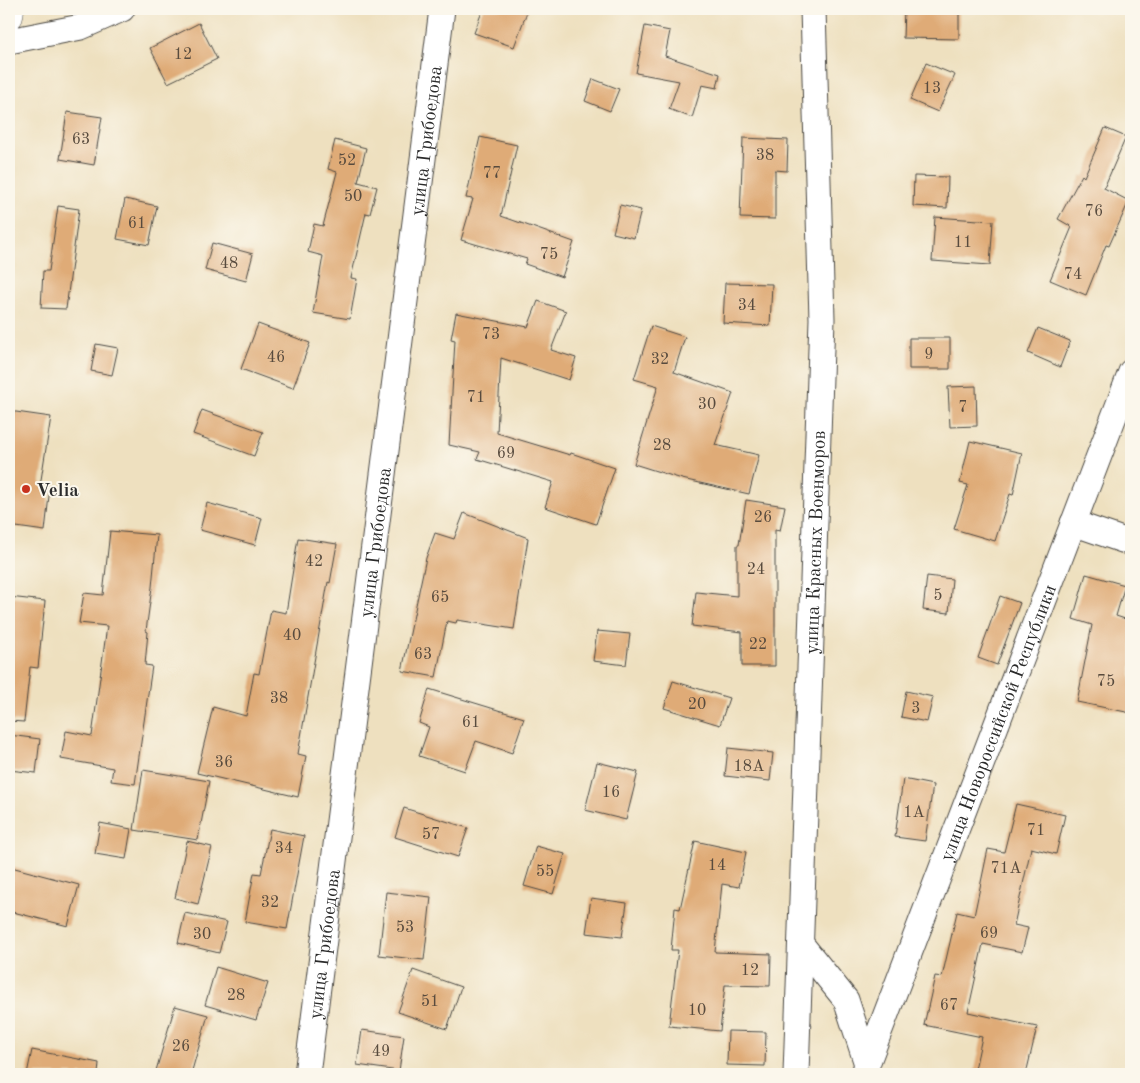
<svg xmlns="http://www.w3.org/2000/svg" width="1140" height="1083" viewBox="0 0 1140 1083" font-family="'Old Standard TT',serif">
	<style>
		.building { fill: #dfab77 }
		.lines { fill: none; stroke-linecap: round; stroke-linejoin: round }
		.minor-casing { stroke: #484641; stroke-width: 27 }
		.tertiary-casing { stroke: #484641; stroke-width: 29 }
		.minor { stroke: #fff; stroke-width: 25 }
		.tertiary { stroke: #fff; stroke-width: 28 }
		.poi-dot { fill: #c8321e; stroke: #fbf7ec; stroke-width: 2 }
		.labels { text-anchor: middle; stroke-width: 4; stroke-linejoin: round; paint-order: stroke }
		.number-label { font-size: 16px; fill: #584b3e }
		.street-label { font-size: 19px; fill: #2b2b2b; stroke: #fbf7ec }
		.poi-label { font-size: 19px; font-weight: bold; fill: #2b2b2b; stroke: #fbf7ec; text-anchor: start }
	</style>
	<rect width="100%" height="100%" fill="#fbf7ec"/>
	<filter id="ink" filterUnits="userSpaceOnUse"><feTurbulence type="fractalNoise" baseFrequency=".02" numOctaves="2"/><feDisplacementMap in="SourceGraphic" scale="10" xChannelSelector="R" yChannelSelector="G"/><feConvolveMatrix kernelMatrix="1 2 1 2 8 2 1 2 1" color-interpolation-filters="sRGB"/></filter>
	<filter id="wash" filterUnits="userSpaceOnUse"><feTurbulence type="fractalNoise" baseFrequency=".0096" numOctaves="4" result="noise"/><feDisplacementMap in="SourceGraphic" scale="20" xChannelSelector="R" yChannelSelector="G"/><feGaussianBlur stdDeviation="1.12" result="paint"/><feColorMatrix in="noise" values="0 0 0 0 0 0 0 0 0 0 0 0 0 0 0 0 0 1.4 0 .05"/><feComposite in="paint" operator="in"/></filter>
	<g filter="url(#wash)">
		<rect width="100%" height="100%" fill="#eee0bf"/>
		<g id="blocks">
			<path class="building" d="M 483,9 L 528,9 L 514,47 L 474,33 Z
				M 904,9 L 959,9 L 959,39 L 903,38 Z
				M 199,23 L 217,59 L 168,83 L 150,48 Z
				M 645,26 L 670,31 L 665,56 L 720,74 L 717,88 L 702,85 L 692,118 L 669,109 L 679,81 L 636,73 Z
				M 926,63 L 955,75 L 938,112 L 910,100 Z
				M 593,79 L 619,89 L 610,111 L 585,101 Z
				M 67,112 L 102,117 L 94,165 L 60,159 Z
				M 1105,128 L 1126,137 L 1104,188 L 1129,201 L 1109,246 L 1106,245 L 1086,295 L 1050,280 L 1072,227 L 1058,219 L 1082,175 L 1084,177 Z
				M 480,137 L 517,145 L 501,216 L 574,242 L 562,277 L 525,264 L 527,259 L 461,240 L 473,199 L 466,198 Z
				M 743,138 L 788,140 L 787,171 L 775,170 L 775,219 L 740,218 Z
				M 335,140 L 366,148 L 358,182 L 377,187 L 370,214 L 366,213 L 351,278 L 357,279 L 350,319 L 313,313 L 323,256 L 308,252 L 314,224 L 323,226 L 337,172 L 328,169 Z
				M 914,176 L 948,177 L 947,208 L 913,206 Z
				M 125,199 L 157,206 L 149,245 L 117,239 Z
				M 620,205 L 641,210 L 634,238 L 613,233 Z
				M 58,206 L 79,209 L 66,309 L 41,308 L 43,271 L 49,271 Z
				M 935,217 L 993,221 L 990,265 L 932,261 Z
				M 212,243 L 253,254 L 246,281 L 205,270 Z
				M 725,283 L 772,284 L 770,326 L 723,323 Z
				M 538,301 L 566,311 L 551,350 L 576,358 L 569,380 L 501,358 L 497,433 L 570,455 L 571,453 L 615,468 L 596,524 L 545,507 L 553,482 L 477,459 L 480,452 L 449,445 L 455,340 L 451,339 L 456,313 L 528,327 Z
				M 258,324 L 310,343 L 293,388 L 241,369 Z
				M 651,326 L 685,337 L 674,372 L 733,393 L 715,445 L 759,455 L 749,494 L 682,479 L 634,464 L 658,386 L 634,379 Z
				M 1038,328 L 1070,341 L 1060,367 L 1028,353 Z
				M 909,338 L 950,338 L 950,369 L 909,369 Z
				M 96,344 L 118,348 L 112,375 L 91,371 Z
				M 976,386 L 977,426 L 950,427 L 948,387 Z
				M 202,410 L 263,432 L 254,456 L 193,434 Z
				M 9,411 L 51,417 L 40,486 L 50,487 L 45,531 L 9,526 Z
				M 970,441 L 1022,453 L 1013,495 L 1010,494 L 995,541 L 954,529 L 968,485 L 960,483 Z
				M 746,500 L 785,506 L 780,531 L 775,530 L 775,666 L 742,666 L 742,632 L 692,626 L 696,592 L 737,596 L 737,545 L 739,545 Z
				M 207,503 L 262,518 L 255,545 L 200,530 Z
				M 464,513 L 528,538 L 514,629 L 457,620 L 456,623 L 447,621 L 436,677 L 402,671 L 426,558 L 435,533 L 454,539 Z
				M 110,531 L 157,535 L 152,587 L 146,631 L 148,632 L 145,665 L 152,666 L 135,784 L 111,781 L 113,768 L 61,759 L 66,731 L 92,736 L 107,626 L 79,623 L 84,593 L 103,595 Z
				M 298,538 L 337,544 L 330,583 L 328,582 L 298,754 L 306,756 L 298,797 L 197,773 L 213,707 L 246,716 L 254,673 L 259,674 L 271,610 L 286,613 Z
				M 1086,574 L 1125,585 L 1116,616 L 1131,621 L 1131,713 L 1077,702 L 1092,625 L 1073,619 Z
				M 927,576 L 952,579 L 949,613 L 923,610 Z
				M 1000,596 L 1020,603 L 997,665 L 978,658 Z
				M 9,597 L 45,601 L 38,668 L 30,667 L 24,722 L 9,721 Z
				M 597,631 L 630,634 L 626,665 L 593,661 Z
				M 673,681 L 729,698 L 720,725 L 664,708 Z
				M 429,689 L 524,718 L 512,753 L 476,741 L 465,771 L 419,756 L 429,727 L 419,723 Z
				M 906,691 L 933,697 L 927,722 L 901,717 Z
				M 9,735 L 40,739 L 36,773 L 9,770 Z
				M 728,748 L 773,753 L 770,781 L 725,776 Z
				M 597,762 L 638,772 L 626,820 L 585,810 Z
				M 143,770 L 209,781 L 198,840 L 134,830 Z
				M 903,779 L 933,785 L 925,841 L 895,837 Z
				M 1016,804 L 1065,815 L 1056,854 L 1031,848 L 1014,925 L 1028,928 L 1022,952 L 983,944 L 968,1012 L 1037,1027 L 1026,1074 L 974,1074 L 982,1037 L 924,1025 L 935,976 L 942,977 L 957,912 L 974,916 L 988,849 L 1004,852 Z
				M 404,808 L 468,828 L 458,857 L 395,837 Z
				M 100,823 L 131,829 L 126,859 L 95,854 Z
				M 270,829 L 304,836 L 287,929 L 245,922 L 254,873 L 261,874 Z
				M 187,841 L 212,847 L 198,904 L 175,898 Z
				M 695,841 L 746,852 L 739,887 L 722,884 L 715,952 L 771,954 L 770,986 L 725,985 L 720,1031 L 669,1026 L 678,950 L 671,950 L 675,908 L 680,909 Z
				M 536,846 L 565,854 L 553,894 L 524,886 Z
				M 11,867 L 79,885 L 68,926 L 9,911 L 9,880 Z
				M 386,892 L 431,897 L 424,960 L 379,955 Z
				M 591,898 L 627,903 L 622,937 L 586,933 Z
				M 185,913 L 227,922 L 219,953 L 178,943 Z
				M 216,967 L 268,983 L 256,1020 L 205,1005 Z
				M 413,970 L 461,987 L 447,1029 L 398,1012 Z
				M 175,1006 L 208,1015 L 191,1074 L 155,1074 Z
				M 362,1030 L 404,1036 L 399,1071 L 357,1065 Z
				M 728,1031 L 766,1032 L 765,1066 L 727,1065 Z
				M 32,1050 L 99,1063 L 98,1074 L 27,1074 Z"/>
		</g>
	</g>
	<g filter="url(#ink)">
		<use href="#blocks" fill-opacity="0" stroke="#484641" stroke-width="1"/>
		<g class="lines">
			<defs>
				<g id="minor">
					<path d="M 9,41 L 81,27 L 122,9"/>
					<path d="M 1073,523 L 1131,543"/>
					<path d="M 801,944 L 846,1000 L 867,1064"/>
					<path id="s1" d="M 307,1074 L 442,9"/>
					<path id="s2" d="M 796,1074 L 822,319 L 813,9"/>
					<path id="s3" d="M 864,1074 L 867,1064 L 1131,372"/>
				</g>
				<path id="tertiary" d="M 9,16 L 10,9"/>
			</defs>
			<use href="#minor" class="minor-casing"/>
			<use href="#tertiary" class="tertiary-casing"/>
			<use href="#minor" class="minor"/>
			<use href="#tertiary" class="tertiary"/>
		</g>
	</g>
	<circle class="poi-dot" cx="26" cy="489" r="5"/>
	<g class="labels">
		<g class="number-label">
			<text x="183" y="59">12</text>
			<text x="932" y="93">13</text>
			<text x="81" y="144">63</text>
			<text x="765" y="160">38</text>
			<text x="347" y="165">52</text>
			<text x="492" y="178">77</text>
			<text x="353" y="201">50</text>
			<text x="1094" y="216">76</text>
			<text x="137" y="228">61</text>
			<text x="963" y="247">11</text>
			<text x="549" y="259">75</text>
			<text x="229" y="268">48</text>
			<text x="1073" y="279">74</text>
			<text x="747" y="310">34</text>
			<text x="491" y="339">73</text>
			<text x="929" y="359">9</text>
			<text x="276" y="362">46</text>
			<text x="660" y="364">32</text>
			<text x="476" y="402">71</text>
			<text x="707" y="409">30</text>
			<text x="963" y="412">7</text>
			<text x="662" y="450">28</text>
			<text x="506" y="458">69</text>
			<text x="763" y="522">26</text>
			<text x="314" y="566">42</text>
			<text x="756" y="574">24</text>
			<text x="938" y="600">5</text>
			<text x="440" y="602">65</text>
			<text x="292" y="640">40</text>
			<text x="758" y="649">22</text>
			<text x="423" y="659">63</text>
			<text x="1106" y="686">75</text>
			<text x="279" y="703">38</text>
			<text x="697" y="709">20</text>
			<text x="916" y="713">3</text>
			<text x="471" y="727">61</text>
			<text x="224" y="767">36</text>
			<text x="749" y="771">18А</text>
			<text x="611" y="797">16</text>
			<text x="914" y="817">1А</text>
			<text x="1036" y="835">71</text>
			<text x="431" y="839">57</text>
			<text x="284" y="853">34</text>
			<text x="717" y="870">14</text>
			<text x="1006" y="873">71А</text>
			<text x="545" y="876">55</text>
			<text x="270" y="907">32</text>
			<text x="405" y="932">53</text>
			<text x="989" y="938">69</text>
			<text x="202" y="939">30</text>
			<text x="750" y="975">12</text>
			<text x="236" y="1000">28</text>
			<text x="430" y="1006">51</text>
			<text x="949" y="1010">67</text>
			<text x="697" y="1015">10</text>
			<text x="181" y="1051">26</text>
			<text x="381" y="1056">49</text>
		</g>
		<g class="street-label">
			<text dy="7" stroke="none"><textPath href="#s1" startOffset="941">улица Грибоедова</textPath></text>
			<text dy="7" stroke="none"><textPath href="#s1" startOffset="536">улица Грибоедова</textPath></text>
			<text dy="7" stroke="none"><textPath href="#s2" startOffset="532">улица Красных Военморов</textPath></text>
			<text dy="7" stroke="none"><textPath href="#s3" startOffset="376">улица Новороссийской Республики</textPath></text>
			<text dy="7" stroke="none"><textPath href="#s1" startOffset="131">улица Грибоедова</textPath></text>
		</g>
		<g class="poi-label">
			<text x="36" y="496">Velia</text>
		</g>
	</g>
	<rect width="1140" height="1083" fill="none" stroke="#fbf7ec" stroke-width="30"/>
</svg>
